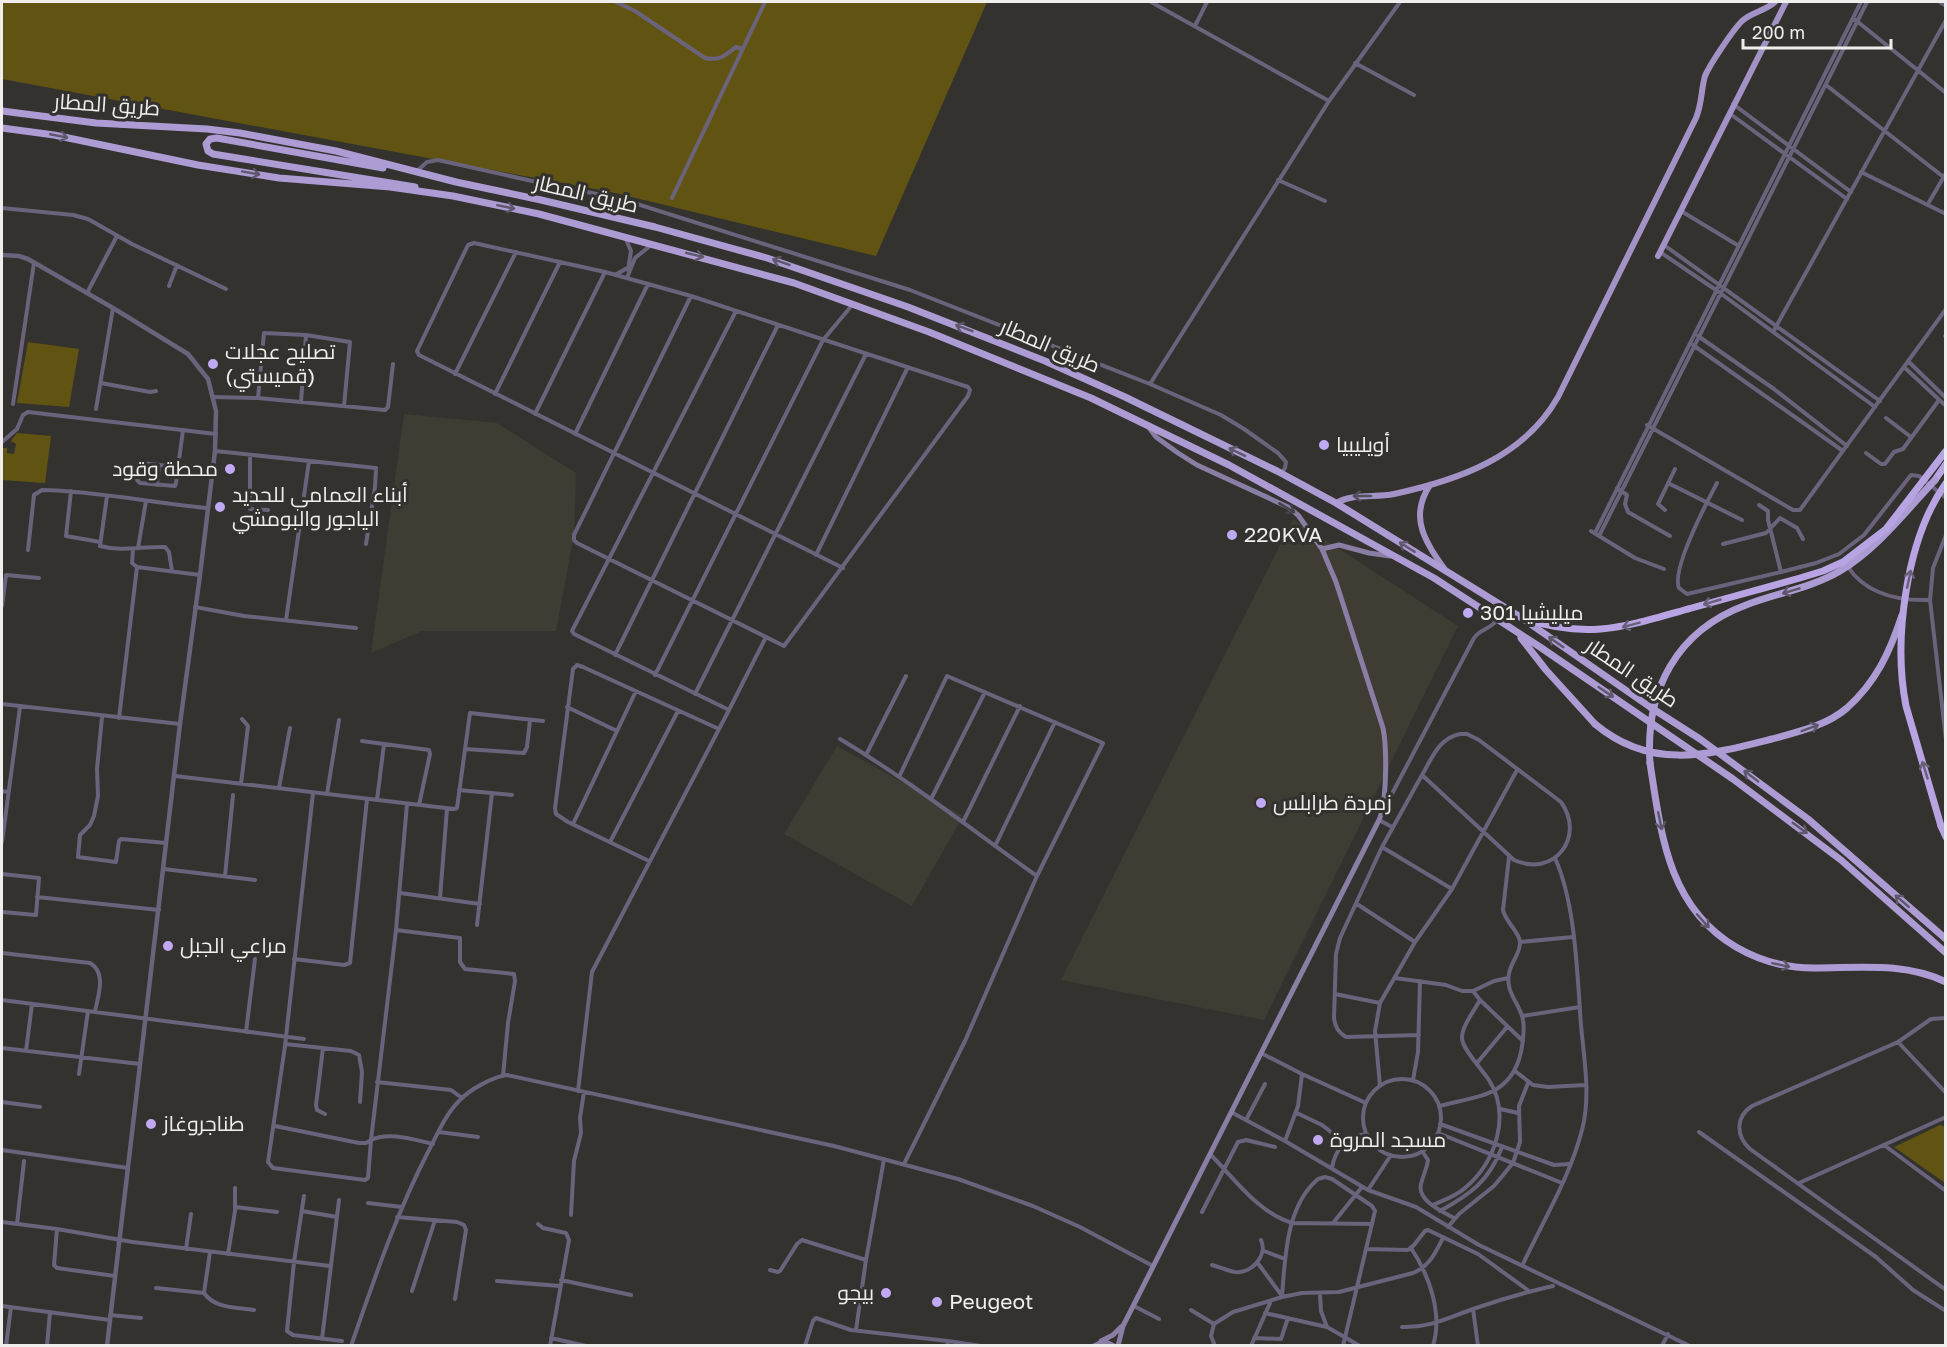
<svg xmlns="http://www.w3.org/2000/svg" width="1947" height="1347" viewBox="0 0 1947 1347" font-family="'Golos Text',Cairo,sans-serif">
	<style>
		.built { fill: #3e3c33 }
		.green { fill: #615412 }
		.lines { fill: none; stroke-linecap: round; stroke-linejoin: round }
		.minor { stroke: #6b637c; stroke-width: 4 }
		.tertiary { stroke: #6b637c; stroke-width: 4.5 }
		.secondary { stroke: #8a7ea5; stroke-width: 5 }
		.primary { stroke: #a292c5; stroke-width: 6 }
		.trunk { stroke: #ad9bd4; stroke-width: 7 }
		.motorway { stroke: #b8a4e2; stroke-width: 7 }
		.trunk-bridge { stroke: #ad9bd4; stroke-width: 7 }
		.motorway-bridge { stroke: #b8a4e2; stroke-width: 7 }
		.oneway { stroke: #5e5769 }
		.oneway2 { stroke: #544f5c }
		.oneway3 { stroke: #444147 }
		.oneway4 { stroke: #686077 }
		.poi-dot { fill: #c1a8f3; stroke: #33322f; stroke-width: 2 }
		.labels { text-anchor: middle; stroke-width: 6; stroke-linejoin: round; paint-order: stroke }
		.street-label { font-size: 21px; fill: #efeeec; stroke: #33322f }
		.poi-label { font-size: 21px; fill: #efeeec; stroke: #33322f; text-anchor: start }
	</style>
	<rect width="100%" height="100%" fill="#33322f"/>
	<path class="built" d="M 404,414 L 497,423 L 576,473 L 574,535 L 556,631 L 422,631 L 371,653 Z
		M 1293,519 L 1458,626 L 1264,1020 L 1061,980 Z
		M 837,746 L 963,816 L 912,906 L 784,834 Z"/>
	<path class="green" d="M 2,2 L 987,2 L 876,256 L 611,192 L 2,79 Z
		M 28,342 L 79,349 L 69,407 L 17,403 Z
		M 17,433 L 51,436 L 45,483 L 2,480 L 2,448 L 7,448 L 7,453 L 14,454 L 16,444 L 11,441 Z
		M 1940,1125 L 1945,1127 L 1945,1183 L 1894,1147 Z"/>
	<g class="lines">
		<path class="minor" d="M 616,2 L 635,11 L 705,58 C 719,61 725,56 736,47 L 742,49
			M 1151,2 L 1329,101
			M 1940,2 L 1946,6
			M 1853,18 L 1946,93
			M 1195,26 L 1207,2
			M 1355,63 L 1414,95
			M 1826,85 L 1946,179
			M 1733,104 L 1851,192
			M 1729,113 L 1847,199
			M 417,171 L 427,162 L 438,160 L 550,185 L 618,198 L 910,290 L 1150,384 L 1221,415 L 1244,429 L 1278,453 L 1286,462 L 1285,468 L 1282,473
			M 1861,172 L 1946,214
			M 1278,180 L 1325,201
			M 672,198 L 765,2
			M 1928,204 L 1946,173
			M 2,208 L 73,215 L 88,219 L 132,244 L 226,289
			M 1681,211 L 1739,246
			M 625,237 L 631,251 L 628,270
			M 1664,245 L 1880,401
			M 1660,252 L 1716,290 L 1875,407
			M 615,275 L 629,267
			M 627,278 L 635,258 L 650,246
			M 169,286 L 177,265
			M 87,293 L 117,236
			M 691,296 L 574,535 L 574,540 L 577,543 L 784,646 L 968,396 L 970,390 L 968,387 L 691,296 L 605,272 L 474,243 L 468,245 L 417,351 L 419,355 L 843,568
			M 736,311 L 572,631 L 574,634 L 729,710 L 766,637
			M 1773,332 L 1946,20
			M 1698,336 L 1774,389 L 1847,446
			M 1945,336 L 1946,336
			M 1693,345 L 1843,451
			M 1908,361 L 1946,398
			M 1904,367 L 1946,406
			M 455,374 L 516,252
			M 101,383 L 150,392 L 156,391
			M 1150,384 L 1329,101 L 1400,2
			M 495,394 L 560,262
			M 213,397 L 258,398 L 385,410 L 388,407 L 393,364
			M 258,398 L 264,333 L 306,335 L 350,342 L 344,406
			M 301,402 L 306,335
			M 13,404 L 34,263
			M 96,409 L 113,308
			M 535,414 L 605,272
			M 1886,418 L 1911,437
			M 1647,425 L 1793,510 L 1800,510 L 1946,309
			M 575,434 L 648,284
			M 2,442 L 17,429 L 23,415 L 28,412 L 216,434
			M 215,451 L 376,468 L 375,487 L 366,544
			M 1866,453 L 1881,464 L 1885,464 L 1894,452 L 1903,449 L 1939,400
			M 250,455 L 250,509 L 268,510
			M 178,467 L 142,463 L 139,465 L 137,480 L 140,483 L 175,486 L 176,483 L 183,430
			M 1668,483 L 1742,520
			M 1717,483 C 1707,502 1671,569 1679,588 L 1687,594 L 1781,572 L 1816,563 L 1839,554 L 1864,535 L 1911,475 L 1919,476 L 1946,498
			M 157,485 L 159,465
			M 1617,488 L 1627,495 L 1625,504 L 1628,512 L 1670,536
			M 71,491 L 66,536 L 100,542
			M 107,496 L 100,546 C 123,552 143,546 165,547 L 169,552 L 172,571
			M 1759,505 L 1768,511 L 1768,520 L 1781,572
			M 1665,510 L 1658,504 L 1675,469
			M 1591,531 L 1635,558 L 1664,569
			M 1595,533 L 1861,2
			M 1946,535 L 1933,568 L 1930,600 L 1946,740
			M 1599,536 L 1867,2
			M 1723,544 L 1766,533 L 1780,518 L 1797,528 L 1803,539
			M 138,548 L 146,501
			M 28,550 L 34,495 L 42,490 C 97,491 152,503 207,508
			M 133,550 L 132,563 L 137,567
			M 816,555 L 908,367
			M 1848,567 C 1866,594 1899,601 1930,600
			M 2,606 L 6,575 L 39,578
			M 195,607 L 244,616 L 356,628
			M 286,620 L 309,461
			M 615,655 L 778,325
			M 655,675 L 823,340 L 853,304
			M 695,694 L 866,354
			M 2,704 L 180,724
			M 567,707 L 617,731
			M 102,717 L 97,769 L 98,796 L 94,816 L 90,825 L 80,835 L 78,857 L 116,862 L 119,841 L 121,839 L 166,843
			M 119,718 L 137,567 L 200,575
			M 1460,734 L 1467,734 L 1479,740 L 1561,802 C 1586,837 1554,878 1514,860 L 1422,775 C 1432,758 1439,738 1460,734 Z
			M 840,739 C 909,780 972,830 1037,876
			M 362,741 L 429,750 L 430,754 L 419,805
			M 465,749 L 524,753 L 527,747 L 530,720
			M 866,755 L 906,676
			M 175,776 L 454,809 L 457,808 L 470,713 L 543,721
			M 899,777 L 947,676 L 1103,743 L 1037,876 L 965,1041 L 904,1164
			M 241,784 L 248,726 L 242,719
			M 279,788 L 290,728
			M 459,790 L 512,795
			M 2,791 L 8,792
			M 313,793 L 285,1046 L 268,1162 L 273,1168 L 365,1180 L 368,1178 L 371,1140 C 388,1131 415,1140 433,1144
			M 327,794 L 339,720
			M 931,799 L 985,692
			M 377,800 L 384,744
			M 407,804 L 396,930 L 460,938 L 460,962 L 465,969 L 514,974 L 515,981 L 508,1023 L 503,1076
			M 1384,809 L 1474,638 C 1480,629 1491,629 1497,620
			M 1379,820 L 1392,827
			M 963,822 L 1020,706
			M 573,824 L 636,691
			M 2,842 L 20,707
			M 610,842 L 678,711
			M 995,846 L 1055,722
			M 1382,847 L 1452,889
			M 649,861 L 568,822 L 556,814 L 555,808 L 573,669 L 577,665 L 583,667 L 719,729
			M 164,869 L 255,880
			M 2,874 L 39,878 L 36,915 L 2,912
			M 225,876 L 233,795
			M 400,893 L 480,904
			M 37,897 L 159,910
			M 440,898 L 447,809
			M 1357,904 L 1415,942
			M 477,925 L 492,793
			M 1520,942 L 1573,937
			M 2,953 L 90,963 C 107,973 98,995 95,1012
			M 294,959 L 344,965 L 350,963 L 367,799
			M 1395,978 L 1446,985 L 1462,991 L 1473,991 L 1494,981 L 1508,978
			M 1473,991 L 1480,1000 L 1523,1041
			M 1335,994 L 1380,1003
			M 2,1000 L 304,1039
			M 1522,1016 L 1580,1007
			M 1946,1018 L 1931,1019 L 1898,1042 L 1752,1106 C 1735,1117 1736,1136 1750,1149 L 1946,1290
			M 246,1032 L 255,959
			M 1419,1035 L 1346,1037 C 1338,1032 1335,1027 1334,1018 L 1336,954 L 1340,938 L 1382,847 L 1422,775
			M 1898,1042 L 1946,1093
			M 285,1044 L 351,1051 L 359,1055 L 362,1072 L 360,1102
			M 2,1048 L 140,1064
			M 323,1048 L 316,1105 L 317,1110 L 325,1114
			M 26,1051 L 32,1004
			M 1261,1053 L 1302,1074 L 1366,1103
			M 1477,1063 L 1507,1027
			M 1515,1071 L 1533,1085 L 1548,1087 L 1586,1085
			M 79,1074 L 88,1011
			M1363 1118a39 39 0 1 1 78 0a39 39 0 1 1-78 0Z
			M 1413,1080 L 1418,1052 L 1420,981
			M 377,1082 L 451,1090 L 462,1098
			M 1380,1086 L 1375,1031 L 1380,1003 L 1415,942 L 1452,889 L 1517,770
			M 578,1091 L 592,972 L 729,710
			M 2,1102 L 40,1107
			M 1439,1106 C 1477,1096 1511,1097 1521,1052 C 1523,1041 1525,1031 1523,1020 C 1521,1007 1511,998 1509,986 C 1505,966 1521,956 1520,942 C 1519,931 1506,923 1503,910 L 1509,857
			M 1500,1109 L 1518,1113
			M 1231,1112 L 1285,1141 L 1368,1190 L 1416,1207 L 1479,1245 L 1690,1346
			M 1297,1113 L 1322,1125 L 1345,1143
			M 1246,1120 L 1265,1084
			M 1440,1124 L 1554,1165 L 1569,1164
			M 275,1126 L 359,1143 L 366,1143 L 371,1140 L 396,930
			M 439,1132 L 478,1137
			M 1699,1132 L 1876,1257 L 1913,1290 L 1946,1311
			M 1438,1133 L 1562,1183
			M 1285,1141 L 1298,1106 L 1302,1074
			M 1884,1145 L 1946,1191
			M 2,1150 L 128,1168
			M 1422,1151 L 1428,1160 C 1427,1168 1423,1176 1421,1184 C 1417,1201 1442,1211 1454,1218
			M 1210,1154 C 1234,1178 1259,1214 1293,1223 L 1372,1224
			M 1332,1168 C 1335,1149 1347,1136 1367,1134
			M 1799,1183 L 1946,1117
			M 1368,1190 L 1391,1155
			M 304,1196 L 294,1262 L 287,1331 L 293,1335 L 342,1341
			M 368,1203 L 402,1207
			M 1433,1205 C 1444,1200 1456,1196 1465,1188 C 1496,1162 1511,1115 1489,1080 C 1482,1069 1462,1049 1462,1038 C 1462,1026 1474,1011 1480,1000
			M 235,1207 L 277,1212
			M 302,1211 L 337,1217
			M 1440,1211 C 1471,1194 1489,1181 1502,1147
			M 1202,1212 L 1238,1142 L 1246,1140 L 1275,1147
			M 571,1215 L 574,1161 L 581,1133 L 580,1118 L 584,1092
			M 397,1217 L 457,1222 L 464,1225 L 466,1230 L 455,1299
			M 2,1222 L 57,1229 L 133,1242 L 330,1266
			M 1333,1223 L 1362,1187
			M 17,1224 L 24,1161
			M 538,1224 L 543,1228 L 566,1233 L 569,1240 L 550,1346
			M 1448,1227 L 1459,1214 L 1494,1186 L 1513,1163 L 1520,1142 L 1519,1106 L 1528,1083
			M 57,1229 L 54,1265 L 57,1268 L 115,1276
			M 1411,1248 C 1429,1275 1443,1313 1433,1346
			M 186,1249 L 191,1214
			M 1366,1249 L 1408,1250 L 1414,1245 L 1425,1231 L 1428,1230 L 1478,1254 L 1529,1291
			M 1264,1251 L 1285,1259
			M 210,1252 L 204,1293 C 215,1309 237,1307 254,1310
			M 228,1254 L 235,1211 L 235,1188
			M 1257,1262 L 1282,1296
			M 1523,1264 C 1543,1221 1570,1177 1582,1130 C 1591,1096 1584,1059 1581,1025 C 1577,974 1576,905 1555,858
			M 1212,1265 C 1219,1267 1228,1271 1235,1272 C 1252,1274 1268,1255 1261,1240
			M 770,1270 L 778,1272 L 780,1271 L 797,1244 L 802,1240 L 866,1260
			M 561,1280 L 631,1295
			M 497,1281 L 560,1286
			M 156,1288 L 204,1293
			M 412,1291 L 435,1220
			M 1320,1294 L 1321,1311 L 1327,1327
			M 1282,1297 C 1285,1258 1286,1206 1318,1179 L 1325,1177 L 1332,1179 L 1372,1206 L 1375,1211 L 1343,1346
			M 2,1306 L 110,1320
			M 1134,1306 L 1159,1319
			M 1473,1309 L 1478,1346
			M 1191,1310 L 1214,1324
			M 1265,1313 L 1327,1327 L 1360,1346
			M 110,1315 L 141,1318
			M 1402,1327 C 1429,1328 1448,1318 1473,1309 C 1499,1300 1526,1292 1553,1286
			M 856,1330 L 866,1260 L 884,1159
			M 551,1338 L 586,1346
			M 1254,1338 L 1281,1339 L 1288,1318
			M 322,1339 L 339,1200
			M 6,1346 L 11,1307
			M 47,1346 L 50,1312
			M 351,1346 C 374,1280 396,1214 428,1152 C 437,1135 445,1115 459,1101 C 469,1090 492,1077 507,1075 L 834,1146 L 958,1179 L 1033,1206 L 1080,1227 L 1153,1266
			M 805,1346 L 813,1321 L 816,1318 L 851,1330 L 948,1341
			M 947,1346 L 948,1341 L 981,1346
			M 1215,1346 L 1211,1336 L 1214,1324 L 1233,1312 L 1282,1297 L 1302,1293 L 1339,1292 L 1413,1273 C 1430,1266 1435,1253 1443,1238
			M 1251,1346 L 1270,1303
			M 1662,1346 L 1668,1334"/>
		<path class="tertiary" d="M 2,255 L 19,256 L 28,259 L 113,308 L 188,354 L 208,379 L 216,411 L 215,451 L 200,575 L 180,724 L 107,1346"/>
		<path class="secondary" d="M 1322,549 L 1339,545 L 1369,553 L 1390,556
			M 1101,1341 L 1113,1335 L 1121,1327
			M 1094,1346 L 1104,1341 L 1114,1346
			M 1118,1346 L 1123,1326 L 1379,820 C 1387,802 1387,748 1383,728 L 1336,582 L 1322,549 L 1298,515 L 1288,507 L 1197,465 L 1178,453 L 1156,437 L 1148,426"/>
		<path class="primary" d="M 1658,256 L 1786,2
			M 1430,485 C 1408,518 1426,543 1446,571
			M 1336,503 C 1354,493 1374,498 1394,494 C 1459,480 1524,457 1558,397 L 1696,118 C 1702,104 1701,90 1705,76 C 1710,64 1733,30 1742,21 C 1752,12 1765,11 1775,2"/>
		<path class="trunk" d="M 2,111 L 96,123 L 207,129 L 240,133 L 336,151 L 456,182 L 541,200 L 655,227 L 767,258 L 908,307 L 1045,361 L 1125,397 L 1277,471 L 1336,503 L 1522,618 L 1650,707 L 1700,739 L 1808,819 L 1946,939
			M 2,128 L 54,135 L 198,165 L 279,178 L 390,187 L 453,196 L 539,214 L 794,283 L 929,332 L 1091,398 L 1229,465 L 1434,578 L 1540,647 L 1733,779 L 1841,860 L 1946,953
			M 383,168 L 217,138 L 210,139 L 206,144 L 208,151 L 213,154 L 415,187
			M 1521,638 L 1546,670 L 1595,724
			M 1650,763 C 1661,834 1668,907 1736,947 C 1760,961 1786,968 1814,968 C 1859,968 1904,962 1946,982"/>
		<path class="motorway" d="M 1935,480 L 1946,464
			M 1522,618 C 1587,640 1624,627 1688,609
			M 1941,826 L 1946,837"/>
		<path class="trunk-bridge" d="M 1595,724 C 1651,771 1708,755 1772,739 C 1797,732 1826,726 1847,708 C 1876,682 1890,652 1902,615
			M 1650,763 C 1645,691 1676,631 1746,605 C 1777,593 1811,588 1840,571 C 1878,548 1904,513 1935,480"/>
		<path class="motorway-bridge" d="M 1688,609 L 1800,578 L 1823,571 L 1843,562 L 1886,529 L 1946,451
			M 1941,826 L 1906,706 C 1893,640 1906,539 1946,483"/>
	</g>
	<defs><path id="oneway-shaft" d="M-6 0H5M1.5-3L5.5 0L1.5 3" fill="none" stroke-width="1.6" stroke-linecap="round" stroke-linejoin="round" transform="scale(1.5)"/></defs>
	<g class="oneway">
		<use href="#oneway-shaft" transform="translate(59 136) rotate(11)"/>
		<use href="#oneway-shaft" transform="translate(251 173) rotate(10)"/>
		<use href="#oneway-shaft" transform="translate(506 207) rotate(12)"/>
		<use href="#oneway-shaft" transform="translate(695 255) rotate(14)"/>
		<use href="#oneway-shaft" transform="translate(781 262) rotate(-161)"/>
		<use href="#oneway-shaft" transform="translate(964 328) rotate(-159)"/>
		<use href="#oneway-shaft" transform="translate(1237 452) rotate(-154)"/>
		<use href="#oneway-shaft" transform="translate(1407 547) rotate(-148)"/>
		<use href="#oneway-shaft" transform="translate(1791 591) rotate(163)"/>
		<use href="#oneway-shaft" transform="translate(1556 642) rotate(-145)"/>
		<use href="#oneway-shaft" transform="translate(1606 692) rotate(34)"/>
		<use href="#oneway-shaft" transform="translate(1810 728) rotate(-20)"/>
		<use href="#oneway-shaft" transform="translate(1751 776) rotate(-143)"/>
		<use href="#oneway-shaft" transform="translate(1660 821) rotate(78)"/>
		<use href="#oneway-shaft" transform="translate(1800 828) rotate(36)"/>
		<use href="#oneway-shaft" transform="translate(1902 901) rotate(-139)"/>
		<use href="#oneway-shaft" transform="translate(1703 921) rotate(48)"/>
		<use href="#oneway-shaft" transform="translate(1781 965) rotate(12)"/>
	</g>
	<use class="oneway2" href="#oneway-shaft" transform="translate(1362 496) rotate(180)"/>
	<use class="oneway3" href="#oneway-shaft" transform="translate(1287 508) rotate(31)"/>
	<g class="oneway4">
		<use href="#oneway-shaft" transform="translate(1909 579) rotate(-78)"/>
		<use href="#oneway-shaft" transform="translate(1712 602) rotate(164)"/>
		<use href="#oneway-shaft" transform="translate(1631 625) rotate(165)"/>
		<use href="#oneway-shaft" transform="translate(1925 770) rotate(-107)"/>
	</g>
	<g class="poi-dot">
		<circle cx="213" cy="364" r="6"/>
		<circle cx="1324" cy="445" r="6"/>
		<circle cx="230" cy="469" r="6"/>
		<circle cx="220" cy="507" r="6"/>
		<circle cx="1232" cy="535" r="6"/>
		<circle cx="1468" cy="613" r="6"/>
		<circle cx="1261" cy="803" r="6"/>
		<circle cx="168" cy="946" r="6"/>
		<circle cx="151" cy="1124" r="6"/>
		<circle cx="1318" cy="1140" r="6"/>
		<circle cx="886" cy="1293" r="6"/>
		<circle cx="937" cy="1302" r="6"/>
	</g>
	<g class="labels">
		<g class="street-label">
			<text transform="translate(107 105) rotate(4)" y="7">طريق المطار</text>
			<text transform="translate(586 194) rotate(13)" y="7">طريق المطار</text>
			<text transform="translate(1050 346) rotate(23)" y="7">طريق المطار</text>
			<text transform="translate(1632 673) rotate(34)" y="7">طريق المطار</text>
		</g>
		<g class="poi-label">
			<text x="225" y="359">تصليح عجلات<tspan x="225" dy="24">(قميستي)</tspan></text>
			<text x="1336" y="452">أويليبيا</text>
			<text x="218" y="476" text-anchor="end">محطة وقود</text>
			<text x="232" y="502">أبناء العمامي للحديد<tspan x="232" dy="24">الياجور والبومشي</tspan></text>
			<text x="1244" y="542">220KVA</text>
			<text x="1480" y="620">ميليشيا 301</text>
			<text x="1273" y="810">زمردة طرابلس</text>
			<text x="180" y="953">مراعي الجبل</text>
			<text x="163" y="1131">طناجروغاز</text>
			<text x="1330" y="1147">مسجد المروة</text>
			<text x="874" y="1300" text-anchor="end">بيجو</text>
			<text x="949" y="1309">Peugeot</text>
		</g>
	</g>
	<rect width="1947" height="1347" fill="none" stroke="#efeeec" stroke-width="6"/>
	<path d="M1743 39v9h148v-9" fill="none" stroke="#efeeec" stroke-width="3"/>
	<text x="1752" y="39" font-size="18" fill="#efeeec" stroke="#33322f" stroke-width="4.5" paint-order="stroke">200 m</text>
</svg>
